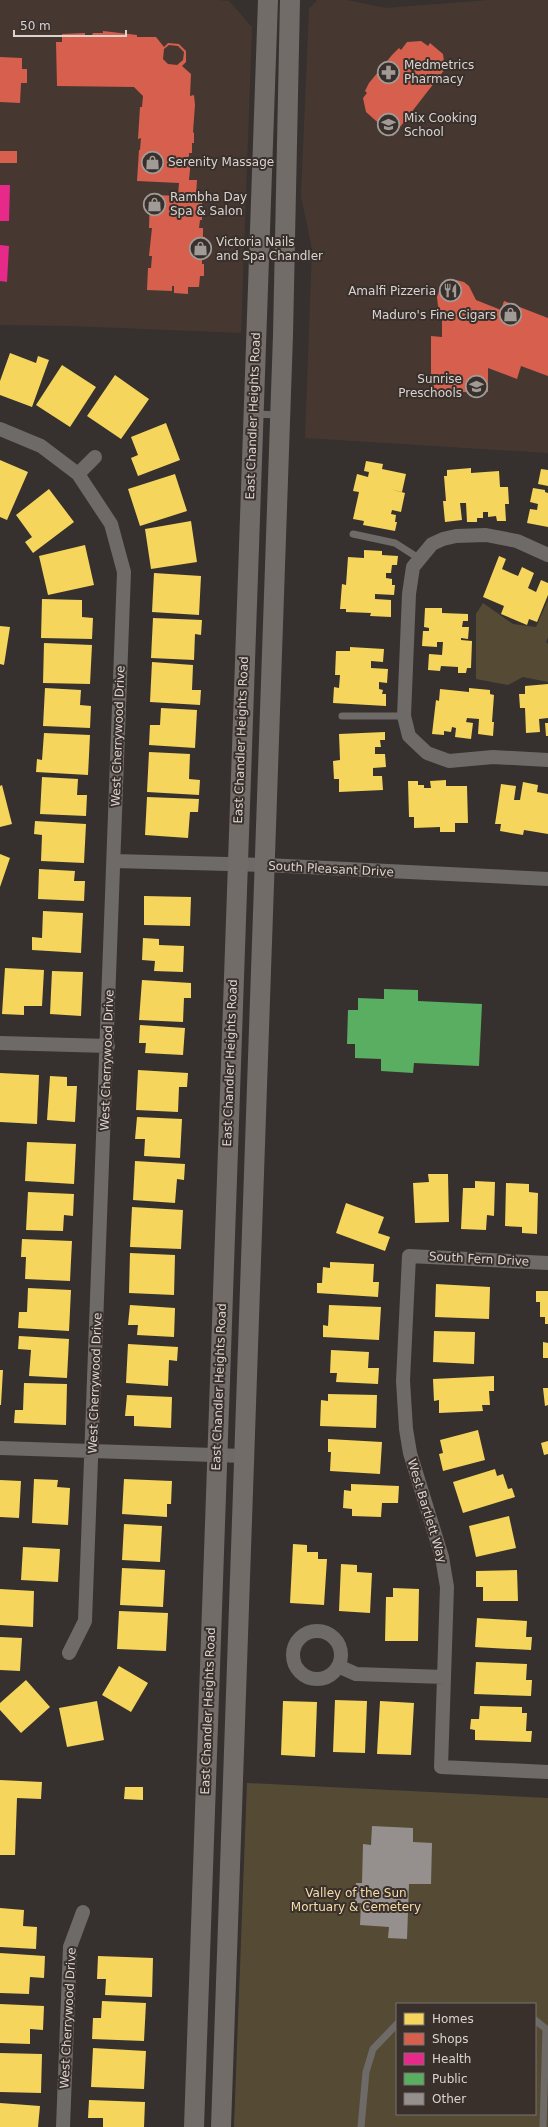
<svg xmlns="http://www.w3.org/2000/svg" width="548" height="2127" viewBox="0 0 548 2127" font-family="'DejaVu Sans',sans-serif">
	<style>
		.built { fill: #463831 }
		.green { fill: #554b35; fill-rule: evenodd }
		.homes { fill: #f6d55c }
		.shops { fill: #d6604d; fill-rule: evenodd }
		.health { fill: #e7298a }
		.public { fill: #5aae61 }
		.building { fill: #95908e }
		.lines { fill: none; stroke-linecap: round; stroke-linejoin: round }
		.service { stroke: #6e6a67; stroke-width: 7 }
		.minor { stroke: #6e6a67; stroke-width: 14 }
		.secondary { stroke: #726c68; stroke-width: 20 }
		.labels { text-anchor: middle; stroke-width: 4; stroke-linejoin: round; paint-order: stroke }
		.poi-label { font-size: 12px; fill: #dad4d1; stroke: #39302c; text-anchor: start }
		.street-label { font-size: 12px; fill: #dad4d1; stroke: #39302c }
		.park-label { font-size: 12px; fill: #f7dda8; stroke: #39302c }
	</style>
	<rect width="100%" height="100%" fill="#36312f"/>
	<path class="built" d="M 0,0 L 219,0 L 229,1 L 252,27 L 241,333 L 70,326 L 0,325 Z
		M 317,0 L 347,0 L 386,8 L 489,0 L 548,0 L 548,453 L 305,438 L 312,249 L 301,196 L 309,9 Z"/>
	<path class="green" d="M 548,600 L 548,637 L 546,642 L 548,644 L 548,682 L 523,677 L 508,685 L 476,679 L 476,614 L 483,603 L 513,624 L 536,627 Z
		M 247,1783 L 548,1798 L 548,2127 L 234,2127 ZM 397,2004 L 535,2004 L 535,2114 L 397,2114 Z"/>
	<path class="homes" d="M 10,353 L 36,363 L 38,356 L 49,360 L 32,407 L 0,395 L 0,381 Z
		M 62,365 L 96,387 L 70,427 L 36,405 Z
		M 115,375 L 149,399 L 121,439 L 87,416 Z
		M 166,423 L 180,460 L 138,476 L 131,458 L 138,455 L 131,437 Z
		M 0,460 L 28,472 L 7,520 L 0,517 Z
		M 366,461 L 383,464 L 382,469 L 406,474 L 402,492 L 390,489 L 405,493 L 401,512 L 392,510 L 391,514 L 396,515 L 395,522 L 397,522 L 395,531 L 363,525 L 364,521 L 353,519 L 359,492 L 353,491 L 357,474 L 368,477 L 369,472 L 364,471 Z
		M 471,468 L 471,473 L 499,471 L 500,487 L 508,487 L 509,504 L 505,504 L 506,521 L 497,521 L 496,516 L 488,517 L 488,512 L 483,512 L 483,518 L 477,518 L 477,522 L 467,522 L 466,503 L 460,503 L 462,520 L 445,522 L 443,501 L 446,501 L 444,476 L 447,476 L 447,470 Z
		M 541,469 L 548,470 L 548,486 L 538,484 Z
		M 175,474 L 187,511 L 140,526 L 128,489 Z
		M 533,488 L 545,490 L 545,492 L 548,493 L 548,527 L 527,523 L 530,509 L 537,510 L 538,504 L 530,502 Z
		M 49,489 L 74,522 L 33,553 L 25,542 L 32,537 L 16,515 Z
		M 191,521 L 197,562 L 151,569 L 145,529 Z
		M 85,545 L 94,585 L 48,595 L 39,556 Z
		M 364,550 L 382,551 L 382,555 L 398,556 L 397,565 L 392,565 L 391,573 L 386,573 L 386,578 L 392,579 L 392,585 L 395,585 L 394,595 L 375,594 L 375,599 L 391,600 L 391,617 L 370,616 L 371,613 L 346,612 L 346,609 L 340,609 L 342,584 L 346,585 L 348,557 L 364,558 Z
		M 499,556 L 506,559 L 502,569 L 518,576 L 522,567 L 534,573 L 528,588 L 536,592 L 541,580 L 548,583 L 548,595 L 537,622 L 529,619 L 527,625 L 501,614 L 504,606 L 483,597 Z
		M 154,573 L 201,576 L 199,615 L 152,612 Z
		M 42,599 L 82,600 L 82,617 L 93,618 L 92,639 L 41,638 Z
		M 425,608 L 442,608 L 442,613 L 468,614 L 468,621 L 463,621 L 462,627 L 469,627 L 468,639 L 461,638 L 461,640 L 472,641 L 471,668 L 467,668 L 466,673 L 458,673 L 458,667 L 441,666 L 440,671 L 428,670 L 429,654 L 442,655 L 443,642 L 437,642 L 437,647 L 422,646 L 423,631 L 429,631 L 429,628 L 424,627 Z
		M 153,618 L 202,620 L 201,635 L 195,634 L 194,660 L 151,658 Z
		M 0,626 L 10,627 L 4,665 L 0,664 Z
		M 44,643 L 92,645 L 90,684 L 43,683 Z
		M 350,647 L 384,649 L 383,662 L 371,661 L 371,668 L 388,669 L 387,683 L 379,682 L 379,689 L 383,690 L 382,694 L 386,694 L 386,706 L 333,703 L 334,687 L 339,688 L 340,675 L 335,675 L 336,651 L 350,651 Z
		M 152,662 L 193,665 L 192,690 L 201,690 L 200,705 L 150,702 Z
		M 548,684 L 548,718 L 539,719 L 540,732 L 526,733 L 525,708 L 520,708 L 519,694 L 525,694 L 525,686 Z
		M 45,688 L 81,690 L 80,705 L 91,706 L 90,728 L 43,726 Z
		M 469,688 L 490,690 L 490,694 L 494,695 L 492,722 L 494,722 L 493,736 L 478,734 L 479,719 L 467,718 L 466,722 L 473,723 L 471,739 L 455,737 L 456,728 L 452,727 L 451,732 L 444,731 L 444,735 L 432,734 L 436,700 L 439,701 L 440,689 L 469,692 Z
		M 161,708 L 197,710 L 195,748 L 149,745 L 150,725 L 160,725 Z
		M 545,723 L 548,723 L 548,736 L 546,736 Z
		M 385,732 L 385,740 L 380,740 L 381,747 L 375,747 L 375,754 L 385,754 L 386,767 L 373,768 L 373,776 L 382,776 L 383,790 L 339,792 L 339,779 L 334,779 L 333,761 L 340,760 L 339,734 Z
		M 44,733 L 90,735 L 88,775 L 36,772 L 37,759 L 42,760 Z
		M 149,752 L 190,754 L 189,779 L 200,780 L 199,795 L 147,792 Z
		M 42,777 L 78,779 L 77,795 L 87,795 L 86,816 L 40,814 Z
		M 446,780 L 446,786 L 467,786 L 468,823 L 455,823 L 455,832 L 440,832 L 440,827 L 414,828 L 414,817 L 409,817 L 408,781 L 418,781 L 418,785 L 424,785 L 424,788 L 431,788 L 430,781 Z
		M 523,782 L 538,785 L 537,792 L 548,794 L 548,834 L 524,830 L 523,835 L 500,831 L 501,824 L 495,824 L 501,784 L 516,786 L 514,800 L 520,800 Z
		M 2,785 L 12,824 L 0,827 L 0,786 Z
		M 147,797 L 199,799 L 198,812 L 190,812 L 188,838 L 145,835 Z
		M 35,821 L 86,824 L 84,863 L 41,861 L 42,835 L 34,834 Z
		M 0,854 L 10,858 L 0,887 Z
		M 39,869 L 75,871 L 74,881 L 85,881 L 84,901 L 38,899 Z
		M 144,896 L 191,897 L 190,926 L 144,925 Z
		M 43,911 L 83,913 L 81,953 L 32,950 L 32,937 L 42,938 Z
		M 143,938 L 159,939 L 159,945 L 184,946 L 183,972 L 154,971 L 155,961 L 142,960 Z
		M 5,968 L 44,970 L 42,1006 L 24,1006 L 24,1015 L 2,1014 Z
		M 52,971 L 83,972 L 81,1016 L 50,1014 Z
		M 142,980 L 191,983 L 191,998 L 184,998 L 183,1022 L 139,1020 Z
		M 140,1025 L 185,1028 L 183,1055 L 145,1053 L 146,1043 L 139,1043 Z
		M 138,1070 L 188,1073 L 187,1087 L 179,1087 L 178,1112 L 136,1110 Z
		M 0,1073 L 39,1075 L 37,1124 L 0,1122 Z
		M 50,1076 L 67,1077 L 67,1086 L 77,1086 L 75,1122 L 47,1120 Z
		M 137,1117 L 182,1119 L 180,1158 L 144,1156 L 145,1139 L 135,1139 Z
		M 27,1142 L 76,1144 L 74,1184 L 25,1181 Z
		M 135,1161 L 185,1164 L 184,1180 L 177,1179 L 175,1203 L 133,1200 Z
		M 428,1174 L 448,1174 L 449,1222 L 415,1223 L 413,1183 L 429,1182 Z
		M 475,1181 L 495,1182 L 494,1216 L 487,1215 L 486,1230 L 461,1229 L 463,1188 L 475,1188 Z
		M 506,1183 L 529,1184 L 529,1192 L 538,1193 L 537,1234 L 522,1233 L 522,1227 L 505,1226 Z
		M 28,1192 L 74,1194 L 73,1216 L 64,1215 L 63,1231 L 26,1230 Z
		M 346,1203 L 384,1217 L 378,1233 L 390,1237 L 385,1251 L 336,1233 Z
		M 132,1207 L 183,1210 L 181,1249 L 130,1247 Z
		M 22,1239 L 72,1241 L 70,1281 L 25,1279 L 26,1257 L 21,1257 Z
		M 130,1253 L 175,1255 L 174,1295 L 129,1293 Z
		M 330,1262 L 374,1264 L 373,1282 L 379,1282 L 378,1297 L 317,1293 L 317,1283 L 322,1283 L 323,1267 L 330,1268 Z
		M 436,1284 L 490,1287 L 489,1319 L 435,1317 Z
		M 28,1288 L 71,1290 L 69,1331 L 18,1328 L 19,1312 L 27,1312 Z
		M 536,1291 L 548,1291 L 548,1324 L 545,1324 L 545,1317 L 540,1317 L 540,1302 L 536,1302 Z
		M 130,1305 L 175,1308 L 174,1337 L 137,1335 L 138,1325 L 128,1325 Z
		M 329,1305 L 381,1307 L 379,1340 L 323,1337 L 323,1325 L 328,1326 Z
		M 434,1331 L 475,1332 L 474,1364 L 433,1362 Z
		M 19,1336 L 69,1339 L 67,1378 L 29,1376 L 31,1350 L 18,1349 Z
		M 543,1342 L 548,1343 L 548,1358 L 543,1358 Z
		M 128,1344 L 178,1347 L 177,1361 L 169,1360 L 168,1386 L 126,1383 Z
		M 331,1350 L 369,1352 L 368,1368 L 379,1368 L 378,1384 L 336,1382 L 337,1373 L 330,1373 Z
		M 0,1370 L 3,1370 L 1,1405 L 0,1405 Z
		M 494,1376 L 494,1391 L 489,1391 L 490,1405 L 482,1405 L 483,1411 L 439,1413 L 439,1400 L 434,1401 L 433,1379 Z
		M 24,1383 L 67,1384 L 66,1425 L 14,1423 L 15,1410 L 23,1410 Z
		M 543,1388 L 548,1388 L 548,1405 L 545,1406 Z
		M 328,1394 L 377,1395 L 376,1428 L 320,1426 L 321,1400 L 328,1401 Z
		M 127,1395 L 172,1397 L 171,1428 L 134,1426 L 134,1416 L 125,1416 Z
		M 478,1430 L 485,1460 L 443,1471 L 439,1454 L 443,1453 L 440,1440 Z
		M 328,1439 L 382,1442 L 380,1474 L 330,1471 L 331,1452 L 328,1452 Z
		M 548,1441 L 548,1454 L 544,1455 L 541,1443 Z
		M 495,1469 L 497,1476 L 503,1474 L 508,1489 L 512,1488 L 515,1497 L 463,1513 L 453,1482 Z
		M 34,1479 L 58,1480 L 57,1487 L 70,1488 L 68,1525 L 32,1523 Z
		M 124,1479 L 172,1481 L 171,1504 L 167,1504 L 167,1517 L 122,1514 Z
		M 0,1480 L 21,1481 L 19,1518 L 0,1517 Z
		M 351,1484 L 399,1486 L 398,1503 L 382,1503 L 381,1517 L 352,1516 L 352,1509 L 343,1508 L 344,1490 L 351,1491 Z
		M 509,1516 L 516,1548 L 476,1557 L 469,1526 Z
		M 124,1524 L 162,1526 L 160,1562 L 122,1560 Z
		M 293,1544 L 307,1545 L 307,1552 L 318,1552 L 318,1559 L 327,1559 L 324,1605 L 290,1603 Z
		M 23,1547 L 60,1549 L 58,1582 L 21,1580 Z
		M 341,1564 L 357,1565 L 357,1572 L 372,1573 L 370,1613 L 339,1611 Z
		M 122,1568 L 165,1570 L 163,1607 L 120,1605 Z
		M 517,1570 L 518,1601 L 483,1601 L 483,1587 L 476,1587 L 476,1571 Z
		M 393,1588 L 419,1589 L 418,1641 L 385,1641 L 386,1597 L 393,1597 Z
		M 0,1589 L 34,1591 L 33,1627 L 0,1625 Z
		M 119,1611 L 168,1613 L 166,1651 L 117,1649 Z
		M 477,1618 L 527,1621 L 526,1637 L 532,1637 L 531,1650 L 475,1647 Z
		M 0,1637 L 22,1638 L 20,1671 L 0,1670 Z
		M 476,1662 L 527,1664 L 526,1680 L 532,1680 L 531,1696 L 474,1694 Z
		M 119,1666 L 148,1683 L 131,1712 L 102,1695 Z
		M 26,1680 L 50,1707 L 21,1733 L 0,1710 L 0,1703 Z
		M 335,1700 L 367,1701 L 365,1753 L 333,1752 Z
		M 97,1701 L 104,1740 L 67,1747 L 59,1708 Z
		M 283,1701 L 317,1702 L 315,1757 L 281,1755 Z
		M 380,1701 L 414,1703 L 411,1755 L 377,1754 Z
		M 480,1706 L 522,1707 L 522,1713 L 527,1713 L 526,1731 L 532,1731 L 531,1742 L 475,1740 L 475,1730 L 470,1729 L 471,1719 L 479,1719 Z
		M 0,1780 L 42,1782 L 41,1799 L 17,1798 L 15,1855 L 0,1855 Z
		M 125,1787 L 143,1787 L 143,1800 L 124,1799 Z
		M 0,1908 L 24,1910 L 23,1926 L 37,1927 L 36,1949 L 0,1947 Z
		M 0,1953 L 45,1956 L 44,1978 L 30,1977 L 29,1994 L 0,1993 Z
		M 98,1956 L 153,1958 L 152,1997 L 105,1995 L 106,1979 L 97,1979 Z
		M 102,2001 L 146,2003 L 144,2041 L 92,2039 L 93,2018 L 101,2018 Z
		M 0,2004 L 44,2006 L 43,2030 L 30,2029 L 30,2044 L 0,2043 Z
		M 93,2048 L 146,2051 L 144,2089 L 91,2087 Z
		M 0,2053 L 42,2054 L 41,2093 L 0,2092 Z
		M 89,2100 L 145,2102 L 144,2127 L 103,2127 L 103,2118 L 88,2118 Z
		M 0,2103 L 40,2106 L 38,2127 L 0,2127 Z"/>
	<path class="shops" d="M 103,31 L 137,35 L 137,37 L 156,37 L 164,47 L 168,43 L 179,44 L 186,51 L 186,62 L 182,66 L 191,74 L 190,96 L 194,95 L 195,105 L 193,132 L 194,133 L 194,143 L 192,143 L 192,153 L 189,153 L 189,160 L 191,160 L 189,180 L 197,180 L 196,197 L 202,197 L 202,220 L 200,220 L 199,228 L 203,228 L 203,237 L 205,237 L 204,247 L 202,247 L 202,264 L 204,264 L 204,276 L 200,276 L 199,287 L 188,287 L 188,294 L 174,293 L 174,286 L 172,286 L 172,291 L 147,290 L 148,268 L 151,268 L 152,256 L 149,256 L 152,228 L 149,228 L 150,197 L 157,197 L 157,195 L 178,196 L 179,183 L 137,181 L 139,150 L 140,150 L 141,138 L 138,139 L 140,107 L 142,107 L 143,96 L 134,87 L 57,86 L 56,42 L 62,42 L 62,34 L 85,33 L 85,35 L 92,35 L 93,33 L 103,33 ZM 169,45 L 178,46 L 184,52 L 183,60 L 177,65 L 168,64 L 163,59 L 164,49 Z
		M 421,41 L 428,46 L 430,43 L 443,54 L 445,69 L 393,136 L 366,112 L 363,98 L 367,93 L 365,91 L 369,83 L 392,55 L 399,48 L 401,50 L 407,42 Z
		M 0,57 L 22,58 L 22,69 L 27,69 L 27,83 L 21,83 L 20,103 L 0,102 Z
		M 0,151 L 17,151 L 17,163 L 0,163 Z
		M 456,280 L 464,282 L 469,286 L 476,300 L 501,310 L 504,301 L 548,318 L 548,376 L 521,366 L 517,379 L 488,368 L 488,392 L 431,392 L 431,336 L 442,337 L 442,314 L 438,306 L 437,297 L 440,288 Z"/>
	<path class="health" d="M 0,185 L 10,185 L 9,221 L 0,221 Z
		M 0,245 L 9,246 L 7,282 L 0,281 Z"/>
	<path class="public" d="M 384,989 L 418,990 L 418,1001 L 482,1004 L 479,1066 L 414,1063 L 413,1073 L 381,1071 L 381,1059 L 355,1058 L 355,1044 L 347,1044 L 348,1010 L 358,1010 L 358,998 L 384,999 Z"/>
	<path class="building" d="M 372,1826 L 413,1828 L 413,1842 L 432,1843 L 431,1884 L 409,1884 L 407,1939 L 388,1938 L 389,1927 L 360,1925 L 361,1903 L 355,1903 L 356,1883 L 362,1883 L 363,1844 L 371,1845 Z"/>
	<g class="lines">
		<path class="service" d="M 255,414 L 279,415
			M 353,534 L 395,543 L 420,559
			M 342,716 L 404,716
			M 535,2020 L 546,2029 L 543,2127
			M 361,2127 L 366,2072 L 373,2049 L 397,2024"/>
		<path class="minor" d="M 0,429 L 41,446 L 78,474 L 111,524 L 124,572 L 85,1621 L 69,1653
			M 78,474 L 95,457
			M 548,555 L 517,541 L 486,535 L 456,536 L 443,539 L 432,544 L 413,567 L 409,594 L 404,716 L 409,736 L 427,753 L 449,761 L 493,757 L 548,760
			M 114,861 L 266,865 L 548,879
			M 0,1043 L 108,1046
			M 548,1263 L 409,1256 L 403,1381 L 406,1429 L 410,1453 L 442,1557 L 447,1587 L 441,1767 L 548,1772
			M 0,1448 L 244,1456
			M293 1655a24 24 0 1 1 48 0a24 24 0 1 1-48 0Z
			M 338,1666 L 356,1674 L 444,1677
			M 63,2127 L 70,1947 L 83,1912"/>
		<path class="secondary" d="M 194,2127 L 268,0
			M 221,2127 L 283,335 L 290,0"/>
	</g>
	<defs>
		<symbol id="pharmacy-ring" viewBox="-11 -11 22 22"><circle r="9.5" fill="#39302c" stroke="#a19b98" stroke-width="1.5"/><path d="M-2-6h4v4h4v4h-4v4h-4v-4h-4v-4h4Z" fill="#a19b98"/></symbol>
		<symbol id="school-ring" viewBox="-11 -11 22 22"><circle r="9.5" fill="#39302c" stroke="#a19b98" stroke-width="1.5"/><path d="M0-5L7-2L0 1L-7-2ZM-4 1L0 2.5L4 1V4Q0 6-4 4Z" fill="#a19b98"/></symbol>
		<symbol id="shop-ring" viewBox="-11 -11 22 22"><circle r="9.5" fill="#39302c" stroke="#a19b98" stroke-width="1.5"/><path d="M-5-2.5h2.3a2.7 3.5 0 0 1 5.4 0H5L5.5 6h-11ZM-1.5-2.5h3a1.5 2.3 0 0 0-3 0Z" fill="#a19b98"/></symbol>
		<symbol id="restaurant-ring" viewBox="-11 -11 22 22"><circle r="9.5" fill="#39302c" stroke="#a19b98" stroke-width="1.5"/><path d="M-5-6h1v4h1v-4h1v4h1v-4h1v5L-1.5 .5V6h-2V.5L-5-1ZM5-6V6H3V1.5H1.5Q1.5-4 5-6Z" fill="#a19b98"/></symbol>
	</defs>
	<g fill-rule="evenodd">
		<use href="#pharmacy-ring" x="376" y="60" width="25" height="25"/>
		<use href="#school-ring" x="376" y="112" width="25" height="25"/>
		<use href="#shop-ring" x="140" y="150" width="25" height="25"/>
		<use href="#shop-ring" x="142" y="192" width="25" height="25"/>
		<use href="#shop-ring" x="188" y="236" width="25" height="25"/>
		<use href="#restaurant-ring" x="438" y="278" width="25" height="25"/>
		<use href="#shop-ring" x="498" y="302" width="25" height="25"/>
		<use href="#school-ring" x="464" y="374" width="25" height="25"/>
	</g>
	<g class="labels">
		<g class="poi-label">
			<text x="404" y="69">Medmetrics<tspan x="404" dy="14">Pharmacy</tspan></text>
			<text x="404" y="122">Mix Cooking<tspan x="404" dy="14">School</tspan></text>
			<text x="168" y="166">Serenity Massage</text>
			<text x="170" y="201">Rambha Day<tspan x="170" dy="14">Spa &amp; Salon</tspan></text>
			<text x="216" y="246">Victoria Nails<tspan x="216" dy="14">and Spa Chandler</tspan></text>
			<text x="436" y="295" text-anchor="end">Amalfi Pizzeria</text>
			<text x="496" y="319" text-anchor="end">Maduro's Fine Cigars</text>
			<text x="462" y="383" text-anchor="end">Sunrise<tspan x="462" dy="14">Preschools</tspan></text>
		</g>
		<g class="street-label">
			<text transform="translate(253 416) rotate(-88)" y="4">East Chandler Heights Road</text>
			<text transform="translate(118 736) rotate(-88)" y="4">West Cherrywood Drive</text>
			<text transform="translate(241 740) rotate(-88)" y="4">East Chandler Heights Road</text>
			<text transform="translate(331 869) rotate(3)" y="4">South Pleasant Drive</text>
			<text transform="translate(107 1060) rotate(-88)" y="4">West Cherrywood Drive</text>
			<text transform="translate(230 1063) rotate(-88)" y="4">East Chandler Heights Road</text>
			<text transform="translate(479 1259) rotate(3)" y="4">South Fern Drive</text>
			<text transform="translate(95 1383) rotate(-88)" y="4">West Cherrywood Drive</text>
			<text transform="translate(219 1387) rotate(-88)" y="4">East Chandler Heights Road</text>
			<text transform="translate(427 1511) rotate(73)" y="4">West Bartlett Way</text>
			<text transform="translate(208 1711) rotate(-88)" y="4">East Chandler Heights Road</text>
			<text transform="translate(68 2018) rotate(-87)" y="4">West Cherrywood Drive</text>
		</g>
		<g class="park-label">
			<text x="356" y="1897">Valley of the Sun<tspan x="356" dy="14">Mortuary &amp; Cemetery</tspan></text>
		</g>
	</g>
	<rect x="396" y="2003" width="140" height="112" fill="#39302c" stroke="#79726e"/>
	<rect x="404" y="2013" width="20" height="12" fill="#f6d55c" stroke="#79726e"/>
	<text x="432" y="2023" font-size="12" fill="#dad4d1">Homes</text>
	<rect x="404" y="2033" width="20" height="12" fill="#d6604d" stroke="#79726e"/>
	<text x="432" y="2043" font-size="12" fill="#dad4d1">Shops</text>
	<rect x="404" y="2053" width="20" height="12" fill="#e7298a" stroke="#79726e"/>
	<text x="432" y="2063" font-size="12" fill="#dad4d1">Health</text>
	<rect x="404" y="2073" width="20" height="12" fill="#5aae61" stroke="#79726e"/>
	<text x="432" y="2083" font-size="12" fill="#dad4d1">Public</text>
	<rect x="404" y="2093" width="20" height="12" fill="#95908e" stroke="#79726e"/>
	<text x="432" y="2103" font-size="12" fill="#dad4d1">Other</text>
	<path d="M14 30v6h112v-6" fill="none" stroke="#dad4d1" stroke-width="2"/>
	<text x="20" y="30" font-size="12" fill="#dad4d1" stroke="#39302c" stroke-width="3" paint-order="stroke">50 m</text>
</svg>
